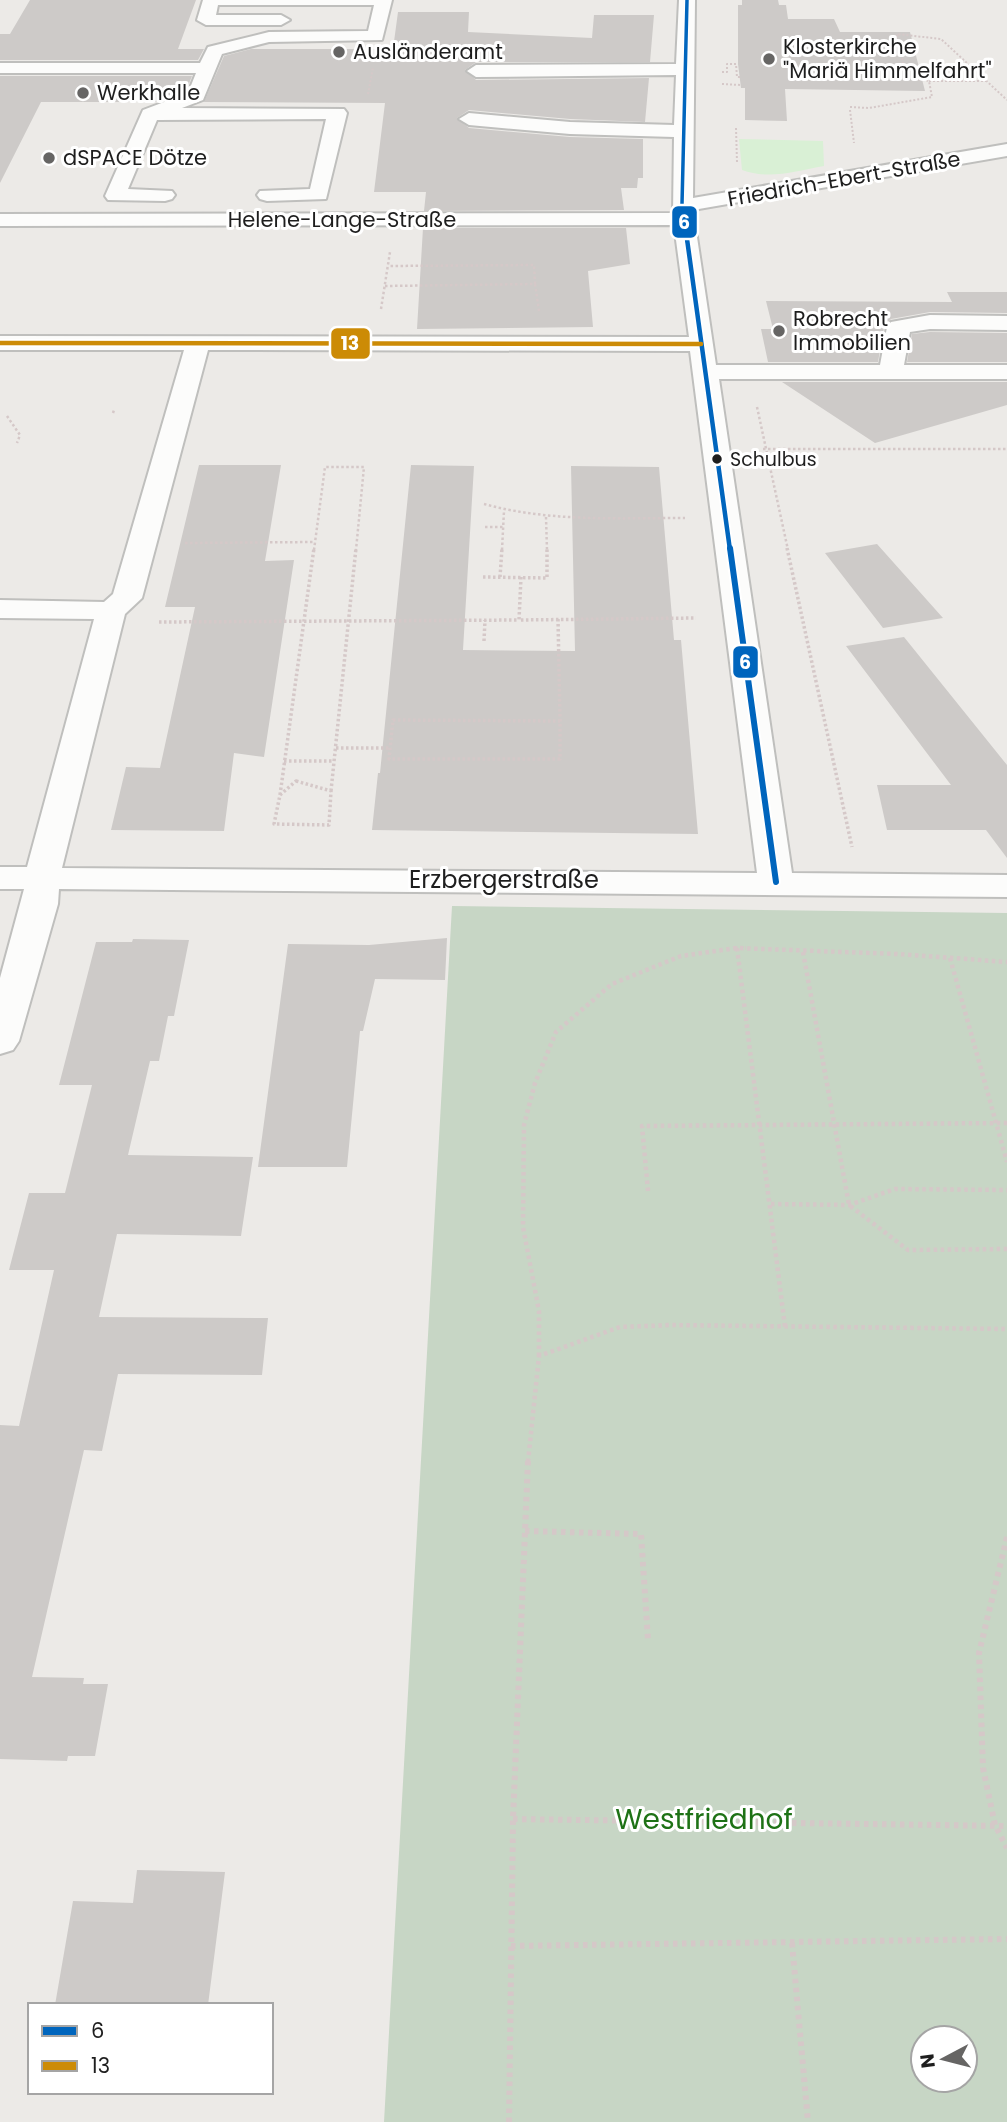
<svg xmlns="http://www.w3.org/2000/svg" width="1007" height="2122" viewBox="0 0 1007 2122" font-family="Poppins,sans-serif">
	<style>
		.cemetery { fill: #c7d6c5; fill-rule: evenodd }
		.park { fill: #d9f0d5 }
		.building { fill: #cdcac8 }
		.lines { fill: none; stroke-linecap: round; stroke-linejoin: round }
		.minor-casing { stroke: #bfbfbd; stroke-width: 4 }
		.path-far4 { stroke: #d5c8c8; stroke-width: 2; stroke-dasharray: 2 2; stroke-linecap: butt }
		.path-far3 { stroke: #d5c8c8; stroke-width: 2.5; stroke-dasharray: 2.5 2.5; stroke-linecap: butt }
		.path-far2 { stroke: #d5c8c8; stroke-width: 3.5; stroke-dasharray: 2.5 2.5; stroke-linecap: butt }
		.path-far1 { stroke: #d5c8c8; stroke-width: 4.5; stroke-dasharray: 3.5 3.5; stroke-linecap: butt }
		.path { stroke: #d5c8c8; stroke-width: 6; stroke-dasharray: 4.5 4.5; stroke-linecap: butt }
		.minor { fill: #fcfcfb; fill-rule: evenodd }
		.bus-1-far2-casing { stroke: #fff; stroke-width: 6 }
		.bus-1-far1-casing { stroke: #fff; stroke-width: 8 }
		.bus-1-casing { stroke: #fff; stroke-width: 10 }
		.bus-2-casing { stroke: #fff; stroke-width: 8 }
		.bus-1-far2 { stroke: #0065bd; stroke-width: 3.5 }
		.bus-1-far1 { stroke: #0065bd; stroke-width: 4.5 }
		.bus-1 { stroke: #0065bd; stroke-width: 6 }
		.bus-2 { stroke: #cc8b06; stroke-width: 4.5 }
		.poi-dot { fill: #666564; stroke: #fff; stroke-width: 2.5 }
		.bus-dot { fill: #1e1e1e; stroke: #fff; stroke-width: 2.5 }
		.labels { text-anchor: middle; stroke-width: 6; stroke-linejoin: round; paint-order: stroke }
		.far-bus-label { font-size: 19px; fill: #1e1e1e; stroke: #fff; text-anchor: start }
		.far-poi-label { font-size: 21px; fill: #1e1e1e; stroke: #fff; text-anchor: start }
		.far-street-label { font-size: 21px; fill: #1e1e1e; stroke: #fff }
		.street-label { font-size: 24px; fill: #1e1e1e; stroke: #fff }
		.near-park-label { font-size: 28px; fill: #1e7216; stroke: #fff }
		.line-badge { stroke: #fff; stroke-width: 2.5 }
		.badge-label { font-size: 19px; text-anchor: middle; font-weight: bold; fill: #fff }
	</style>
	<rect width="100%" height="100%" fill="#eceae7"/>
	<path class="cemetery" d="M 452,906 L 1007,913 L 1007,2122 L 384,2122 ZM 923,2038 L 965,2038 L 965,2080 L 923,2080 Z"/>
	<path class="park" d="M 739,139 L 823,141 L 824,166 C 796,171 769,180 742,170 Z"/>
	<path class="building" d="M 30,0 L 196,0 L 178,49 L 204,49 L 198,60 L 0,60 L 0,34 L 10,34 Z
		M 742,0 L 778,0 L 779,5 L 786,5 L 788,19 L 834,19 L 840,32 L 910,32 L 925,91 L 785,89 L 787,121 L 745,120 L 745,88 L 741,88 L 738,64 L 738,5 L 742,5 Z
		M 398,12 L 469,12 L 468,32 L 592,38 L 594,15 L 654,15 L 650,62 L 476,62 L 465,70 L 476,80 L 649,78 L 645,122 L 570,119 L 469,110 L 457,118 L 469,128 L 570,137 L 643,139 L 643,178 L 638,178 L 637,188 L 621,188 L 624,210 L 424,211 L 426,192 L 374,192 L 385,103 L 204,102 L 224,56 L 251,49 L 393,49 Z
		M 0,76 L 192,76 L 186,91 L 156,102 L 41,102 L 0,183 Z
		M 423,228 L 626,228 L 630,264 L 588,271 L 593,327 L 417,329 Z
		M 947,292 L 1007,292 L 1007,313 L 930,312 L 891,319 L 884,327 L 878,362 L 768,362 L 761,329 L 773,329 L 766,301 L 952,302 Z
		M 930,332 L 1007,333 L 1007,362 L 907,362 L 912,334 Z
		M 782,382 L 1007,382 L 1007,405 L 875,443 Z
		M 199,465 L 281,465 L 265,561 L 294,560 L 264,757 L 234,753 L 224,831 L 111,830 L 126,767 L 160,768 L 195,607 L 165,607 Z
		M 411,465 L 474,466 L 463,650 L 575,651 L 571,466 L 659,467 L 674,640 L 681,640 L 698,834 L 372,830 L 378,773 L 380,773 Z
		M 877,544 L 943,618 L 883,628 L 825,553 Z
		M 904,637 L 1007,765 L 1007,858 L 986,830 L 887,830 L 877,785 L 951,785 L 846,646 Z
		M 447,938 L 445,980 L 375,979 L 363,1031 L 360,1031 L 347,1167 L 258,1167 L 288,944 L 369,945 Z
		M 133,939 L 189,940 L 174,1016 L 168,1016 L 159,1061 L 150,1061 L 128,1155 L 253,1157 L 241,1236 L 117,1234 L 99,1317 L 268,1318 L 262,1375 L 118,1374 L 102,1451 L 84,1450 L 32,1677 L 84,1678 L 83,1684 L 108,1684 L 95,1756 L 68,1756 L 67,1761 L 0,1759 L 0,1425 L 19,1426 L 54,1270 L 9,1270 L 29,1193 L 65,1193 L 92,1085 L 59,1085 L 96,942 L 132,942 Z
		M 137,1870 L 225,1872 L 208,2005 L 55,2005 L 73,1901 L 133,1903 Z"/>
	<g class="lines">
		<defs>
			<path id="minor" d="M 203,0 L 392,0 L 382,40 L 269,42 L 222,54 L 203,100 L 182,108 L 344,109 L 347,113 L 326,199 L 267,201 L 260,199 L 257,195 L 260,191 L 310,189 L 326,119 L 157,120 L 128,189 L 172,191 L 175,195 L 172,199 L 165,201 L 108,200 L 105,196 L 143,110 L 188,93 L 196,73 L 0,73 L 0,63 L 200,63 L 208,47 L 269,32 L 368,31 L 374,5 L 218,5 L 216,15 L 281,15 L 290,20 L 281,25 L 206,25 L 197,20 Z
				M 679,0 L 695,0 L 693,198 L 1007,144 L 1007,156 L 693,210 L 716,365 L 880,365 L 887,327 L 891,322 L 930,315 L 1007,316 L 1007,330 L 930,329 L 910,332 L 904,365 L 1007,365 L 1007,379 L 719,379 L 792,873 L 1007,875 L 1007,897 L 59,889 L 58,904 L 19,1041 L 13,1050 L 0,1054 L 0,978 L 24,889 L 0,889 L 0,867 L 27,867 L 94,619 L 0,618 L 0,600 L 104,602 L 113,594 L 184,350 L 0,350 L 0,336 L 689,337 L 674,225 L 0,226 L 0,214 L 673,213 L 674,137 L 570,134 L 469,125 L 459,119 L 469,113 L 570,122 L 674,125 L 676,75 L 476,77 L 467,71 L 476,65 L 676,64 ZM 208,350 L 690,351 L 757,873 L 62,868 L 125,614 L 142,598 Z"/>
		</defs>
		<use href="#minor" class="minor-casing"/>
		<path class="path-far4" d="M 722,72 L 727,72 L 727,64 L 736,64 L 737,77 L 741,77
			M 929,81 L 986,81
			M 722,84 L 741,85
			M 368,94 L 373,68
			M 850,107 L 869,108 L 932,97 L 929,81 L 906,77 L 897,34 L 941,39 L 1007,100
			M 850,110 L 854,143
			M 736,128 L 737,162"/>
		<path class="path-far3" d="M 535,284 L 539,311
			M 385,286 L 535,284 L 534,265 L 388,266
			M 381,309 L 390,252
			M 757,407 L 788,550
			M 113,413 L 114,410
			M 7,416 L 20,435 L 17,443
			M 763,449 L 1007,449
			M 484,504 C 550,522 617,518 685,518
			M 546,517 L 547,550
			M 485,527 L 503,527
			M 185,543 L 314,542
			M 314,550 L 325,467 L 364,467 L 356,550
			M 502,550 L 504,511"/>
		<path class="path-far2" d="M 787,548 L 852,847
			M 483,577 L 547,578 L 547,548
			M 500,577 L 502,548
			M 521,577 L 519,620 L 696,618
			M 558,619 L 560,721
			M 159,622 L 519,620
			M 484,641 L 485,620
			M 393,720 L 560,721 L 560,759 L 389,759 Z
			M 336,748 L 391,748
			M 284,761 L 334,761
			M 296,781 L 331,791 L 329,825 L 274,824 L 280,795 Z
			M 331,791 L 356,548
			M 280,795 L 314,548
			M 735,948 L 746,948"/>
		<path class="path-far1" d="M 737,948 L 785,1327
			M 803,952 L 849,1205 L 908,1250 L 1007,1249
			M 950,958 L 1007,1162
			M 648,1191 L 642,1126 L 1007,1123
			M 771,1204 L 849,1205 L 895,1189 L 1007,1190
			M 539,1356 L 539,1311 L 523,1227 L 524,1125 L 535,1083 L 556,1032 L 612,984 L 681,956 L 737,948 L 897,954 L 1007,962
			M 528,1462 L 539,1356 L 620,1327 L 672,1325 L 1007,1329"/>
		<path class="path" d="M 525,1531 L 641,1534 L 648,1640
			M 1007,1537 L 979,1653 L 983,1768 L 995,1825 L 1007,1848
			M 513,1819 L 1007,1826
			M 792,1943 L 808,2122
			M 511,1946 L 1007,1939
			M 509,2122 L 513,1819 L 528,1460"/>
		<use href="#minor" class="minor"/>
		<defs>
			<path id="bus-1-far2" d="M 687,0 L 682,204 L 687,241"/>
			<path id="bus-1-far1" d="M 687,239 L 730,550"/>
			<path id="bus-1" d="M 730,548 L 776,882"/>
			<path id="bus-2" d="M 0,343 L 701,344"/>
		</defs>
		<use href="#bus-1-far2" class="bus-1-far2-casing"/>
		<use href="#bus-1-far1" class="bus-1-far1-casing"/>
		<use href="#bus-1" class="bus-1-casing"/>
		<use href="#bus-2" class="bus-2-casing"/>
		<use href="#bus-1-far2" class="bus-1-far2"/>
		<use href="#bus-1-far1" class="bus-1-far1"/>
		<use href="#bus-1" class="bus-1"/>
		<use href="#bus-2" class="bus-2"/>
	</g>
	<g class="poi-dot">
		<circle cx="339" cy="52" r="7"/>
		<circle cx="769" cy="59" r="7"/>
		<circle cx="83" cy="93" r="7"/>
		<circle cx="49" cy="158" r="7"/>
		<circle cx="779" cy="331" r="7"/>
	</g>
	<circle class="bus-dot" cx="717" cy="459" r="6"/>
	<g class="labels">
		<g class="far-bus-label">
			<text x="730" y="466">Schulbus</text>
		</g>
		<g class="far-poi-label">
			<text x="783" y="54">Klosterkirche<tspan x="783" dy="24">"Mariä Himmelfahrt"</tspan></text>
			<text x="353" y="59">Ausländeramt</text>
			<text x="97" y="100">Werkhalle</text>
			<text x="63" y="165">dSPACE Dötze</text>
			<text x="793" y="326">Robrecht<tspan x="793" dy="24">Immobilien</tspan></text>
		</g>
		<g class="far-street-label">
			<text transform="translate(844 179) rotate(-10)" y="7">Friedrich-Ebert-Straße</text>
			<text x="342" y="227">Helene-Lange-Straße</text>
		</g>
		<g class="street-label">
			<text x="504" y="888">Erzbergerstraße</text>
		</g>
		<g class="near-park-label">
			<text x="704" y="1829">Westfriedhof</text>
		</g>
	</g>
	<g class="line-badge">
		<rect x="671" y="205" width="27" height="34" rx="7" fill="#0065bd"/>
		<rect x="330" y="327" width="41" height="33" rx="7" fill="#cc8b06"/>
		<rect x="732" y="645" width="27" height="34" rx="7" fill="#0065bd"/>
	</g>
	<g class="badge-label">
		<text x="684" y="229">6</text>
		<text x="350" y="350">13</text>
		<text x="745" y="669">6</text>
	</g>
	<rect x="28" y="2003" width="245" height="91" fill="#ffffff" stroke="#a5a5a5" stroke-width="2"/>
	<rect x="42" y="2026" width="35" height="10" fill="#0065bd" stroke="#a5a5a5" stroke-width="2"/>
	<text x="91" y="2038" font-size="21" fill="#1e1e1e">6</text>
	<rect x="42" y="2061" width="35" height="10" fill="#cc8b06" stroke="#a5a5a5" stroke-width="2"/>
	<text x="91" y="2073" font-size="21" fill="#1e1e1e">13</text>
	<g transform="translate(944 2059) rotate(263)"><circle r="33" fill="#ffffff" stroke="#a5a5a5" stroke-width="2"/>
	<path d="M0-5L12 26L0 18L-12 26Z" fill="#666564"/>
	<text y="-10" font-size="19" font-weight="bold" text-anchor="middle" fill="#1e1e1e">N</text>
	</g>
</svg>
